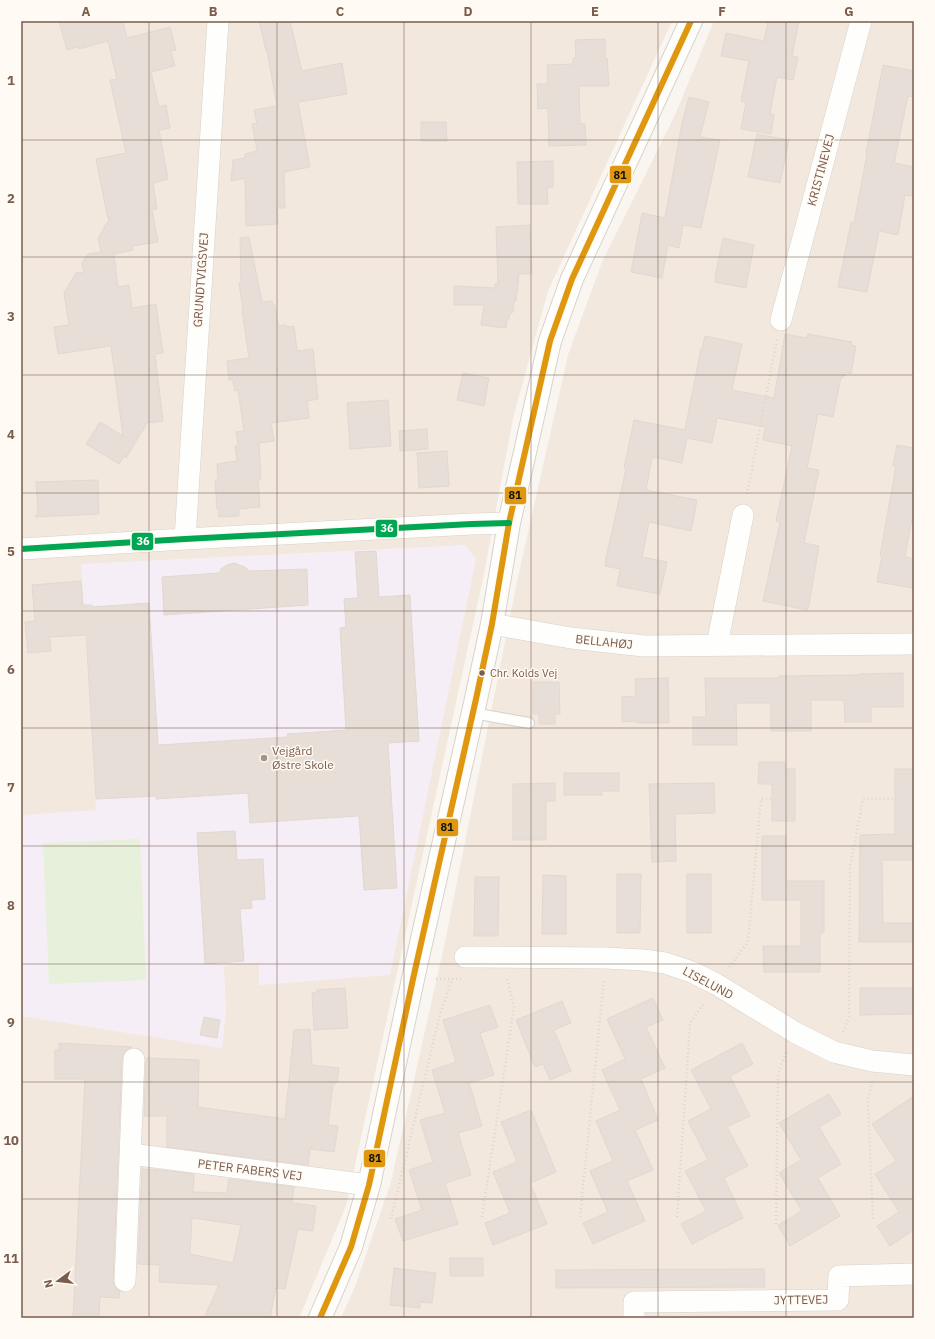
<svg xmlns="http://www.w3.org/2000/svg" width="935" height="1339" viewBox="0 0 935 1339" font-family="'IBM Plex Sans',sans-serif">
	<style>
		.residential { fill: #f2e8de }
		.education { fill: #f6eef6 }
		.green { fill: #e7f0db }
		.building { fill: #e6ded7; stroke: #e2d8d2; fill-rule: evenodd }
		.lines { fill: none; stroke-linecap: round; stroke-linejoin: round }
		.lane-casing { stroke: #d7d1cb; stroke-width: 12 }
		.street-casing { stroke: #d7d1cb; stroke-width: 22 }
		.secondary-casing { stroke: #d9d2cb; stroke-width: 24 }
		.path { stroke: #dcd5d0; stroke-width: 2.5; stroke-dasharray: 1 3; stroke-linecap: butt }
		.lane { stroke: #fefefd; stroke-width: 10 }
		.street { stroke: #fefefd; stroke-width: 21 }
		.secondary { stroke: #fefefd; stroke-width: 22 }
		.bus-1-casing { stroke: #fffaf3; stroke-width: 9 }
		.bus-2-casing { stroke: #fffaf3; stroke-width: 9 }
		.bus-1 { stroke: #de970f; stroke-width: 6 }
		.bus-2 { stroke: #00a651; stroke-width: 6 }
		.grid { fill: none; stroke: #7a5c4d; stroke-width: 1; stroke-opacity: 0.55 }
		.bus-dot { fill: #7a5c4d; stroke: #fffaf3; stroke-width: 1.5 }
		.poi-dot { fill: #a69286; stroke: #fffaf3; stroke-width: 1.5 }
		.labels { text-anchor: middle; stroke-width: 3; stroke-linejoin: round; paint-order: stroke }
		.bus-label { font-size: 11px; fill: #7a5c4d; stroke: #fffaf3; text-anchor: start }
		.street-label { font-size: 12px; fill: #7a5c4d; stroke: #fffaf3 }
		.poi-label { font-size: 12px; fill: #7a5c4d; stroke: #fffaf3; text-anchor: start }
		.line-badge { stroke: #fffaf3; stroke-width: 1.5 }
		.badge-label { font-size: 11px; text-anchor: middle; font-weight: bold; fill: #fff }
		.pale-badge-label { font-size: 11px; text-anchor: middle; font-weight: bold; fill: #111 }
		.neatline { fill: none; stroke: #7a5c4d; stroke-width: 1.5 }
		.grid-label { font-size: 13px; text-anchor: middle; font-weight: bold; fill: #7a5c4d }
	</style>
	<rect width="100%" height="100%" fill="#f9f5f0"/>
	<path class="residential" d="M 21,21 L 672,21 L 548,291 L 513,418 L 484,574 L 346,1206 L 299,1318 L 21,1318 Z
		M 714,21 L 914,21 L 914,1318 L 341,1318 L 356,1284 L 391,1182 L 445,942 L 518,577 L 568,355 L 602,262 L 675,115 Z"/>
	<path class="education" d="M 465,545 L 476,559 L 390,975 L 259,985 L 259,963 L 224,966 L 226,1012 L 222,1048 L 21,1016 L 21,815 L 96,810 L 81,564 Z"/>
	<path class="green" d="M 140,839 L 146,980 L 49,984 L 43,843 Z"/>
	<path class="building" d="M 59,21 L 123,21 L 127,38 L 170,27 L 176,50 L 171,51 L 175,66 L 151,72 L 159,107 L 166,105 L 170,128 L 159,130 L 168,179 L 153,183 L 157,209 L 152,210 L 158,242 L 132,246 L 133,250 L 114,254 L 118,287 L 129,285 L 132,308 L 156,304 L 163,353 L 155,354 L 163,421 L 147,423 L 126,458 L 125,455 L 119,464 L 86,444 L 100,422 L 123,436 L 111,346 L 58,354 L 54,327 L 69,325 L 64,293 L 76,273 L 84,272 L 82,263 L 88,254 L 101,252 L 98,238 L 110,218 L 108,219 L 96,159 L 126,153 L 110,80 L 117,79 L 108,41 L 79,49 L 78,47 L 67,50 Z
		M 259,21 L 290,21 L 302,71 L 342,63 L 347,94 L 298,102 L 310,167 L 284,172 L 285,208 L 277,208 L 278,224 L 246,226 L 245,178 L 231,181 L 233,160 L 245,158 L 245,154 L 257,151 L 252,124 L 257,123 L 254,110 L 277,106 L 267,51 L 266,51 Z
		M 768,21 L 799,21 L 792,56 L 798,57 L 793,80 L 777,77 L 770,114 L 774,114 L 771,134 L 741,129 L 746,102 L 741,101 L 749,61 L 721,56 L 726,33 L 764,41 Z
		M 605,39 L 605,58 L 607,58 L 609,86 L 579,86 L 580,124 L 585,124 L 586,145 L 549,146 L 548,108 L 538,109 L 537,84 L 548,84 L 547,65 L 573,64 L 573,58 L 576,58 L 575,40 Z
		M 883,65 L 914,71 L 914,97 L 908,96 L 894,163 L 914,167 L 914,184 L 912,196 L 905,195 L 898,235 L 879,231 L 867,292 L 838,287 L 851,222 L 854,223 L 867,154 L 866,153 Z
		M 689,97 L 709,102 L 700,137 L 720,140 L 701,228 L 683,225 L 679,248 L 668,245 L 662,278 L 631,272 L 642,213 L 665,218 L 682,123 Z
		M 421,122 L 446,122 L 447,141 L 421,141 Z
		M 757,134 L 789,140 L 780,183 L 748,177 Z
		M 553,161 L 553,187 L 547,188 L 548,204 L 518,204 L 517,162 Z
		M 530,225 L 532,274 L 519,274 L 516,301 L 514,301 L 513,312 L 509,315 L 509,319 L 507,319 L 506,328 L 481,325 L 484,305 L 454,305 L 454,286 L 495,288 L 495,284 L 498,283 L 496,227 Z
		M 249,237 L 262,302 L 272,301 L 273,305 L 275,305 L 278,326 L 286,325 L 286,327 L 294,326 L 297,351 L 313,349 L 318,399 L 307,401 L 309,418 L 271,423 L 274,441 L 259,443 L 261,479 L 258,479 L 260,507 L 239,509 L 239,516 L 219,517 L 219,509 L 217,509 L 215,480 L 218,479 L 217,464 L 237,461 L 235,446 L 238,445 L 236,432 L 244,431 L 238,390 L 235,391 L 233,380 L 229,380 L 227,361 L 249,358 L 242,310 L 243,310 L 239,283 L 241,283 L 240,238 Z
		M 723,238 L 754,245 L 746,288 L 715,282 L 716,277 L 715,277 Z
		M 785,334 L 807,338 L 808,334 L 852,342 L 851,345 L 856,346 L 851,374 L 846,372 L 845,376 L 843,375 L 843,378 L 841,377 L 833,417 L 818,414 L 807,468 L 819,470 L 804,543 L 819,546 L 809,605 L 807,610 L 763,601 L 780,522 L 776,521 L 792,446 L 763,440 L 765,427 L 717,418 L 712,443 L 687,438 L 682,463 L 652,457 L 646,490 L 697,500 L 691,531 L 649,522 L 642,557 L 667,562 L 660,594 L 617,586 L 620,569 L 605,566 L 606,562 L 605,562 L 626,469 L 624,468 L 634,420 L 685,430 L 701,349 L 702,349 L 705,336 L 742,344 L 732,390 L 774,398 Z
		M 463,373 L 489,378 L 484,406 L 457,400 Z
		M 388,400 L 391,446 L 350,449 L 347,403 Z
		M 427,429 L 428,449 L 400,451 L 399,431 Z
		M 897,445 L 914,448 L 914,520 L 912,519 L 905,557 L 914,559 L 914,588 L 877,582 L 882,556 L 880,556 L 896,466 L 893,466 Z
		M 447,451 L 449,486 L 419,488 L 417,453 Z
		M 98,480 L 99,514 L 35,517 L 38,513 L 36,482 Z
		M 376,551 L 379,597 L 410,595 L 419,741 L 388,743 L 397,888 L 364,890 L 359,816 L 250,823 L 248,793 L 156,799 L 156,796 L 96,799 L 86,635 L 50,637 L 51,651 L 28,653 L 25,622 L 35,621 L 32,585 L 81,581 L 83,605 L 92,605 L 92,607 L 149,603 L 158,745 L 288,737 L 287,734 L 346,730 L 340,628 L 346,627 L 344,599 L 358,598 L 355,552 Z
		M 234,563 L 245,567 L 249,571 L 307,569 L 308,605 L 164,615 L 162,577 L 219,573 L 222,568 L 227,565 Z
		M 903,673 L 903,707 L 871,707 L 871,722 L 845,722 L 844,700 L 811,700 L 811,731 L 771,731 L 771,703 L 736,703 L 737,745 L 693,745 L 693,717 L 706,717 L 705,678 L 779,678 L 779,676 L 859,675 L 859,674 Z
		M 668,678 L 669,723 L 636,723 L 636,721 L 622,722 L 622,697 L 636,696 L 635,679 Z
		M 533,682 L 559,682 L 560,714 L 555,714 L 555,724 L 539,724 L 539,714 L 533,714 Z
		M 759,762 L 785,762 L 785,769 L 795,769 L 795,821 L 772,821 L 772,784 L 758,784 Z
		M 895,769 L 914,769 L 914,860 L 882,860 L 883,923 L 914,923 L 914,942 L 859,942 L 860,835 L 895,834 Z
		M 564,773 L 619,773 L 619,791 L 602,791 L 602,795 L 564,795 Z
		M 555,783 L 555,801 L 546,801 L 546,840 L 513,840 L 513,784 Z
		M 714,783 L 715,813 L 675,814 L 676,861 L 652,862 L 649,784 Z
		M 235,831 L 237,860 L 263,859 L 265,899 L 251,900 L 252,908 L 240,909 L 244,961 L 205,964 L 197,833 Z
		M 762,836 L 786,836 L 786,881 L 824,881 L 824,933 L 820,933 L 820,972 L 764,972 L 763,946 L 801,946 L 801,900 L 762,900 Z
		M 617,874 L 641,874 L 640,933 L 617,933 Z
		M 687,874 L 711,874 L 711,933 L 687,933 Z
		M 543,875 L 566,876 L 566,934 L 542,934 Z
		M 475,877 L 499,877 L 498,936 L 474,936 Z
		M 345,988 L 348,1028 L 314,1030 L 312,993 L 317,992 L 317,990 Z
		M 860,988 L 914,988 L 914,1014 L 860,1015 Z
		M 653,998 L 663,1020 L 646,1027 L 665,1068 L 641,1079 L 658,1120 L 635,1130 L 653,1170 L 627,1181 L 645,1221 L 593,1244 L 583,1223 L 608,1212 L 590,1171 L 613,1161 L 596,1121 L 620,1110 L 602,1070 L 625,1059 L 607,1019 Z
		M 562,1001 L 571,1023 L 554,1030 L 571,1071 L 550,1080 L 543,1064 L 535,1067 L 516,1020 Z
		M 490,1005 L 498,1027 L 480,1033 L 494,1075 L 469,1083 L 482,1126 L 458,1133 L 471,1175 L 445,1183 L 458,1224 L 403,1241 L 395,1219 L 422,1210 L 409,1170 L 433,1162 L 420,1120 L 445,1113 L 432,1070 L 456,1062 L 443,1020 Z
		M 204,1017 L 220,1020 L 217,1038 L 200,1035 Z
		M 310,1029 L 312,1065 L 339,1068 L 337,1082 L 333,1085 L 328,1125 L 338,1126 L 334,1152 L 310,1149 L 308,1165 L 167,1147 L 167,1116 L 144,1116 L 146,1058 L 199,1060 L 198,1107 L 285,1119 L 294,1030 Z
		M 59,1043 L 132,1047 L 124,1052 L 122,1059 L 113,1281 L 115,1287 L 120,1291 L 119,1298 L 100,1297 L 99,1318 L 73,1318 L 85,1079 L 55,1079 L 55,1050 L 59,1050 Z
		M 742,1043 L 753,1064 L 730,1076 L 750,1116 L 727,1127 L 748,1166 L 724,1178 L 743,1218 L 692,1244 L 681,1224 L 706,1211 L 685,1171 L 708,1160 L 688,1121 L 711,1109 L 691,1070 Z
		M 829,1094 L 841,1114 L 819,1127 L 841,1164 L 818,1178 L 840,1216 L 790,1246 L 778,1225 L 802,1211 L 779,1173 L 801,1160 L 779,1123 Z
		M 914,1096 L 914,1234 L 912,1231 L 890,1246 L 877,1226 L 899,1212 L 875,1174 L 896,1161 L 872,1124 Z
		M 531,1110 L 556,1172 L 530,1183 L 547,1224 L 493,1245 L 485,1223 L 510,1213 L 493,1172 L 517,1162 L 501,1122 Z
		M 142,1169 L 160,1170 L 194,1174 L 193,1192 L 227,1193 L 229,1179 L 294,1187 L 292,1203 L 316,1206 L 313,1231 L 298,1229 L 285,1289 L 276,1288 L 270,1318 L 204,1318 L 219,1285 L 159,1282 L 160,1265 L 138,1264 ZM 192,1218 L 241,1225 L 233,1263 L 190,1254 Z
		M 450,1258 L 483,1258 L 483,1276 L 450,1276 Z
		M 394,1268 L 436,1273 L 432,1303 L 420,1302 L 420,1308 L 390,1305 Z
		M 764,1269 L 765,1287 L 556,1288 L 556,1270 Z"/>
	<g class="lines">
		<defs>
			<path id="lane" d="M 473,713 L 529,723"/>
			<path id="street" d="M 781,320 L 861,21
				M 185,539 L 218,21
				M 21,549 L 185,539 L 472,524 L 509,523
				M 492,624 L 571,638 L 644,646 L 914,644
				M 717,645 L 743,515
				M 465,957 L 605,958 L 643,960 L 665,963 L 692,972 L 716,984 L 796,1033 L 834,1052 L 872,1061 L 914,1065
				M 131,1154 L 369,1185
				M 125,1281 L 134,1059
				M 634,1318 L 634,1302 L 838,1300 L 839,1276 L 914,1274"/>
			<path id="secondary" d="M 320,1318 L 351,1247 L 369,1185 L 413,979 L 476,699 L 492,624 L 509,523 L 550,341 L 572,279 L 691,21"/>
		</defs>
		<use href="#lane" class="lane-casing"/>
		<use href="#street" class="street-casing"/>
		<use href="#secondary" class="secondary-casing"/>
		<path class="path" d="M 747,494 L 777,340
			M 729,967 L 748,942 L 761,799 L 772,799
			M 436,979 L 461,979
			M 843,1032 L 849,1017 L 850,867 L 863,799 L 895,799
			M 872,1082 L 868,1101 L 873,1221
			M 482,1217 L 514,1007 L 507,979
			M 580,1217 L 604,979
			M 677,1217 L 690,1023 L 704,1003
			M 391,1219 L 440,1014 L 452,979
			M 776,1224 L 778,1075 L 786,1052"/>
		<use href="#lane" class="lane"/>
		<use href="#street" class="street"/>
		<use href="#secondary" class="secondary"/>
		<defs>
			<path id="bus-1" d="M 320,1318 L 351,1247 L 369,1185 L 413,979 L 476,699 L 492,624 L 509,523 L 550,341 L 572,279 L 691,21"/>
			<path id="bus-2" d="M 21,549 L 185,539 L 472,524 L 509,523"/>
		</defs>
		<use href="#bus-1" class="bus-1-casing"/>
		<use href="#bus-2" class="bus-2-casing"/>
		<use href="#bus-1" class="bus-1"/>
		<use href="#bus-2" class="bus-2"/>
	</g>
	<path class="grid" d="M 149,21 L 149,1318M 277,21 L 277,1318M 404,21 L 404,1318M 531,21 L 531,1318M 658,21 L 658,1318M 786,21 L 786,1318M 21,140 L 914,140M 21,257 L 914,257M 21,375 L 914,375M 21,493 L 914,493M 21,611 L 914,611M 21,728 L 914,728M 21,846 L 914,846M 21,964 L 914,964M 21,1082 L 914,1082M 21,1199 L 914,1199"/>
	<circle class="bus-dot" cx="482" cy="673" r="3.5"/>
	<circle class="poi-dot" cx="264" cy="758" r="4"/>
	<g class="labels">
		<g class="bus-label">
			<text x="490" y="677">Chr. Kolds Vej</text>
		</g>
		<g class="street-label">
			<text transform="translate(821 170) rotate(-75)" y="4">KRISTINEVEJ</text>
			<text transform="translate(201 280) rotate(-86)" y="4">GRUNDTVIGSVEJ</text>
			<text transform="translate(604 642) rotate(6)" y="4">BELLAHØJ</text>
			<text transform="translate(708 983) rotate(28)" y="4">LISELUND</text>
			<text transform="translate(250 1170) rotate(7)" y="4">PETER FABERS VEJ</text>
			<text transform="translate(801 1300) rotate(-1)" y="4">JYTTEVEJ</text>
		</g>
		<g class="poi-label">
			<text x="272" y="755">Vejgård<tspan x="272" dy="14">Østre Skole</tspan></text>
		</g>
	</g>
	<g class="line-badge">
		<rect x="609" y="165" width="23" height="19" rx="4" fill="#de970f"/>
		<rect x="504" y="486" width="23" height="19" rx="4" fill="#de970f"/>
		<rect x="375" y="519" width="23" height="19" rx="4" fill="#00a651"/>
		<rect x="131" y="532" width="23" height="19" rx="4" fill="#00a651"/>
		<rect x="436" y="818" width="23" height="19" rx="4" fill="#de970f"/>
		<rect x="363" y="1149" width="23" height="19" rx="4" fill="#de970f"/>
	</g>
	<g class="badge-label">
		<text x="387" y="532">36</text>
		<text x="143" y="545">36</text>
	</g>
	<g class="pale-badge-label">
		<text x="620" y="179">81</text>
		<text x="515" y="499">81</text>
		<text x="447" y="831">81</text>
		<text x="375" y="1162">81</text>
	</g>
	<rect width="935" height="1339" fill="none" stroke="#fffaf3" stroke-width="44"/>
	<g transform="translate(58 1281) rotate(255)" stroke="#fffaf3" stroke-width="3" paint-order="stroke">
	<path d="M0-3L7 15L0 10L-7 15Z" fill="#7a5c4d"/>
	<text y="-6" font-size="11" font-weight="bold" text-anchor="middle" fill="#7a5c4d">N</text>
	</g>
	<rect x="22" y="22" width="891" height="1295" class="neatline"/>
	<g class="grid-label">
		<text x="86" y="16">A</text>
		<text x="213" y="16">B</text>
		<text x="340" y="16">C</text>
		<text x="468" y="16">D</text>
		<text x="595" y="16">E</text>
		<text x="722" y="16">F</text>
		<text x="849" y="16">G</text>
		<text x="11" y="85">1</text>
		<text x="11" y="203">2</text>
		<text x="11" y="321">3</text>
		<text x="11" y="439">4</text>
		<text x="11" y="556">5</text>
		<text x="11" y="674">6</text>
		<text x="11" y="792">7</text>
		<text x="11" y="910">8</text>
		<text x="11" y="1027">9</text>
		<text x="11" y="1145">10</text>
		<text x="11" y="1263">11</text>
	</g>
</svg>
